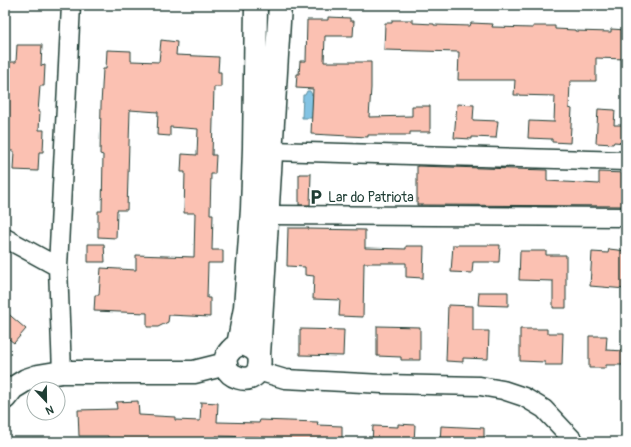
<svg xmlns="http://www.w3.org/2000/svg" width="631" height="447" viewBox="0 0 631 447" font-family="Pangolin,sans-serif">
	<style>
		.water { fill: #83c3e3; stroke: #5b8d9d }
		.building { fill: #fbc1b2; stroke: #1f3d34 }
		.lines { fill: none; stroke-linecap: round; stroke-linejoin: round }
		.street-casing { stroke: #1f3d34; stroke-width: 21 }
		.secondary-casing { stroke: #1f3d34; stroke-width: 25 }
		.street { stroke: #fff; stroke-width: 18 }
		.secondary { stroke: #fff; stroke-width: 22 }
		.labels { text-anchor: middle; stroke-width: 4; stroke-linejoin: round; paint-order: stroke }
		.poi-label { font-size: 14px; fill: #1f3d34; stroke: #fff; text-anchor: start }
	</style>
	<rect width="100%" height="100%" fill="#fff"/>
	<filter id="ink" filterUnits="userSpaceOnUse"><feTurbulence type="fractalNoise" baseFrequency=".025" numOctaves="2"/><feDisplacementMap in="SourceGraphic" scale="8" xChannelSelector="R" yChannelSelector="G"/><feConvolveMatrix kernelMatrix="1 2 1 2 8 2 1 2 1" color-interpolation-filters="sRGB"/></filter>
	<g filter="url(#ink)">
		<path class="water" d="M 307,91 L 310,91 L 312,95 L 314,95 L 314,118 L 302,118 L 303,95 L 305,95 Z"/>
		<path class="building" d="M 328,17 L 350,18 L 350,21 L 354,21 L 353,36 L 325,36 L 324,62 L 371,62 L 371,88 L 369,117 L 412,116 L 412,106 L 430,106 L 430,132 L 410,132 L 410,135 L 368,135 L 368,137 L 311,134 L 313,89 L 296,88 L 297,74 L 299,74 L 300,61 L 306,61 L 307,20 L 328,20 Z
			M 392,20 L 413,20 L 413,23 L 434,24 L 434,25 L 470,26 L 471,23 L 493,24 L 492,27 L 533,28 L 533,26 L 555,26 L 555,29 L 575,30 L 575,31 L 611,32 L 611,29 L 626,30 L 626,59 L 596,58 L 596,81 L 570,81 L 569,108 L 572,109 L 570,143 L 552,142 L 552,139 L 528,138 L 529,121 L 554,122 L 555,96 L 514,95 L 515,80 L 458,80 L 459,52 L 384,50 L 385,23 L 392,23 Z
			M 161,40 L 177,42 L 176,55 L 219,57 L 218,72 L 221,72 L 221,87 L 214,87 L 212,155 L 216,155 L 215,174 L 211,174 L 210,214 L 213,214 L 212,250 L 223,250 L 223,263 L 208,263 L 207,298 L 210,298 L 210,317 L 169,315 L 168,322 L 158,327 L 147,327 L 147,313 L 94,311 L 95,295 L 99,295 L 101,268 L 136,270 L 136,255 L 194,257 L 195,213 L 184,213 L 185,172 L 181,172 L 182,154 L 197,155 L 198,129 L 170,127 L 170,136 L 157,135 L 158,112 L 130,110 L 127,210 L 117,210 L 116,238 L 98,237 L 98,211 L 102,211 L 103,155 L 100,154 L 101,105 L 103,69 L 106,69 L 107,50 L 131,51 L 131,61 L 159,62 Z
			M 17,45 L 42,45 L 41,66 L 45,65 L 44,86 L 40,86 L 38,112 L 40,112 L 39,130 L 44,130 L 43,152 L 39,152 L 38,171 L 13,170 L 14,151 L 5,151 L 7,90 L 5,90 L 5,62 L 16,62 Z
			M 457,104 L 474,105 L 473,120 L 498,121 L 496,138 L 472,137 L 472,139 L 454,138 Z
			M 598,109 L 615,110 L 614,125 L 626,125 L 626,143 L 614,142 L 613,144 L 596,143 Z
			M 417,166 L 547,170 L 547,181 L 599,184 L 599,172 L 626,173 L 626,206 L 417,205 Z
			M 299,174 L 311,174 L 310,205 L 299,205 Z
			M 288,228 L 309,228 L 308,229 L 365,230 L 365,248 L 406,249 L 406,246 L 424,246 L 423,278 L 406,277 L 406,263 L 364,263 L 363,317 L 339,316 L 340,300 L 313,299 L 314,276 L 305,275 L 305,267 L 287,266 Z
			M 88,244 L 104,244 L 105,262 L 88,262 Z
			M 453,245 L 500,245 L 499,262 L 473,262 L 472,273 L 451,272 Z
			M 609,249 L 626,251 L 626,289 L 590,286 L 592,252 L 608,253 Z
			M 520,251 L 546,251 L 546,255 L 566,255 L 566,308 L 553,308 L 553,281 L 519,280 Z
			M 479,292 L 508,292 L 508,306 L 478,305 Z
			M 448,305 L 473,306 L 473,331 L 489,331 L 488,359 L 463,358 L 463,362 L 446,361 Z
			M 5,311 L 26,329 L 14,343 L 5,336 Z
			M 377,326 L 420,327 L 420,360 L 401,360 L 401,357 L 377,356 Z
			M 300,329 L 344,330 L 343,356 L 300,355 Z
			M 520,329 L 547,329 L 547,333 L 563,333 L 562,365 L 545,365 L 545,362 L 520,361 Z
			M 589,336 L 607,336 L 606,350 L 626,351 L 626,365 L 606,365 L 606,368 L 589,368 Z
			M 138,401 L 139,415 L 175,417 L 175,420 L 200,421 L 201,402 L 218,403 L 217,422 L 259,423 L 260,420 L 318,422 L 317,425 L 342,426 L 342,440 L 317,439 L 317,442 L 259,442 L 259,437 L 216,436 L 216,442 L 108,442 L 108,436 L 79,436 L 78,410 L 117,409 L 116,402 Z
			M 398,424 L 415,425 L 414,442 L 372,442 L 373,426 L 398,427 Z
			M 441,426 L 484,428 L 484,442 L 440,442 Z"/>
		<g class="lines">
			<defs>
				<path id="street" d="M 271,151 L 626,161
					M 268,215 L 626,217
					M 5,238 L 58,267
					M 258,371 L 285,379 L 383,384 L 480,386 L 503,390 L 524,397 L 544,409 L 575,442
					M 62,372 L 58,267 L 71,5"/>
				<path id="secondary" d="M 238,345 L 245,308 L 252,209 L 254,148 L 256,5
					M 259,355 C 253,346 240,340 231,350 C 207,375 266,397 259,355 L 280,5
					M 5,398 L 13,388 L 26,380 L 38,376 L 62,372 L 194,372 L 226,364"/>
			</defs>
			<use href="#street" class="street-casing"/>
			<use href="#secondary" class="secondary-casing"/>
			<use href="#street" class="street"/>
			<use href="#secondary" class="secondary"/>
		</g>
	</g>
	<defs>
		<symbol id="parking-bare" viewBox="-9 -9 18 18"><path d="M-3.5-5.5H1a3.5 3.5 0 0 1 0 7H-1V5.5H-3.5ZM-1-3.4V-.6H.8a1.4 1.4 0 0 0 0-2.8Z" fill="#1f3d34" stroke="#fff" stroke-width="2.5" paint-order="stroke"/></symbol>
	</defs>
	<g fill-rule="evenodd">
		<use href="#parking-bare" x="305" y="186" width="22" height="22"/>
	</g>
	<g class="labels">
		<g class="poi-label">
			<text x="328" y="202">Lar do Patriota</text>
		</g>
	</g>
	<rect width="631" height="447" fill="none" stroke="#fff" stroke-width="20"/>
	<rect x="10" y="10" width="611" height="427" fill="none" stroke="#1f3d34" stroke-width="1.5" filter="url(#ink)"/>
	<g transform="translate(46 401) rotate(158)"><circle r="19" fill="#ffffff" stroke="#a5b1ae"/>
	<path d="M0-3L7 15L0 10L-7 15Z" fill="#1f3d34"/>
	<text y="-6" font-size="11" font-weight="bold" text-anchor="middle" fill="#1f3d34">N</text>
	</g>
</svg>
